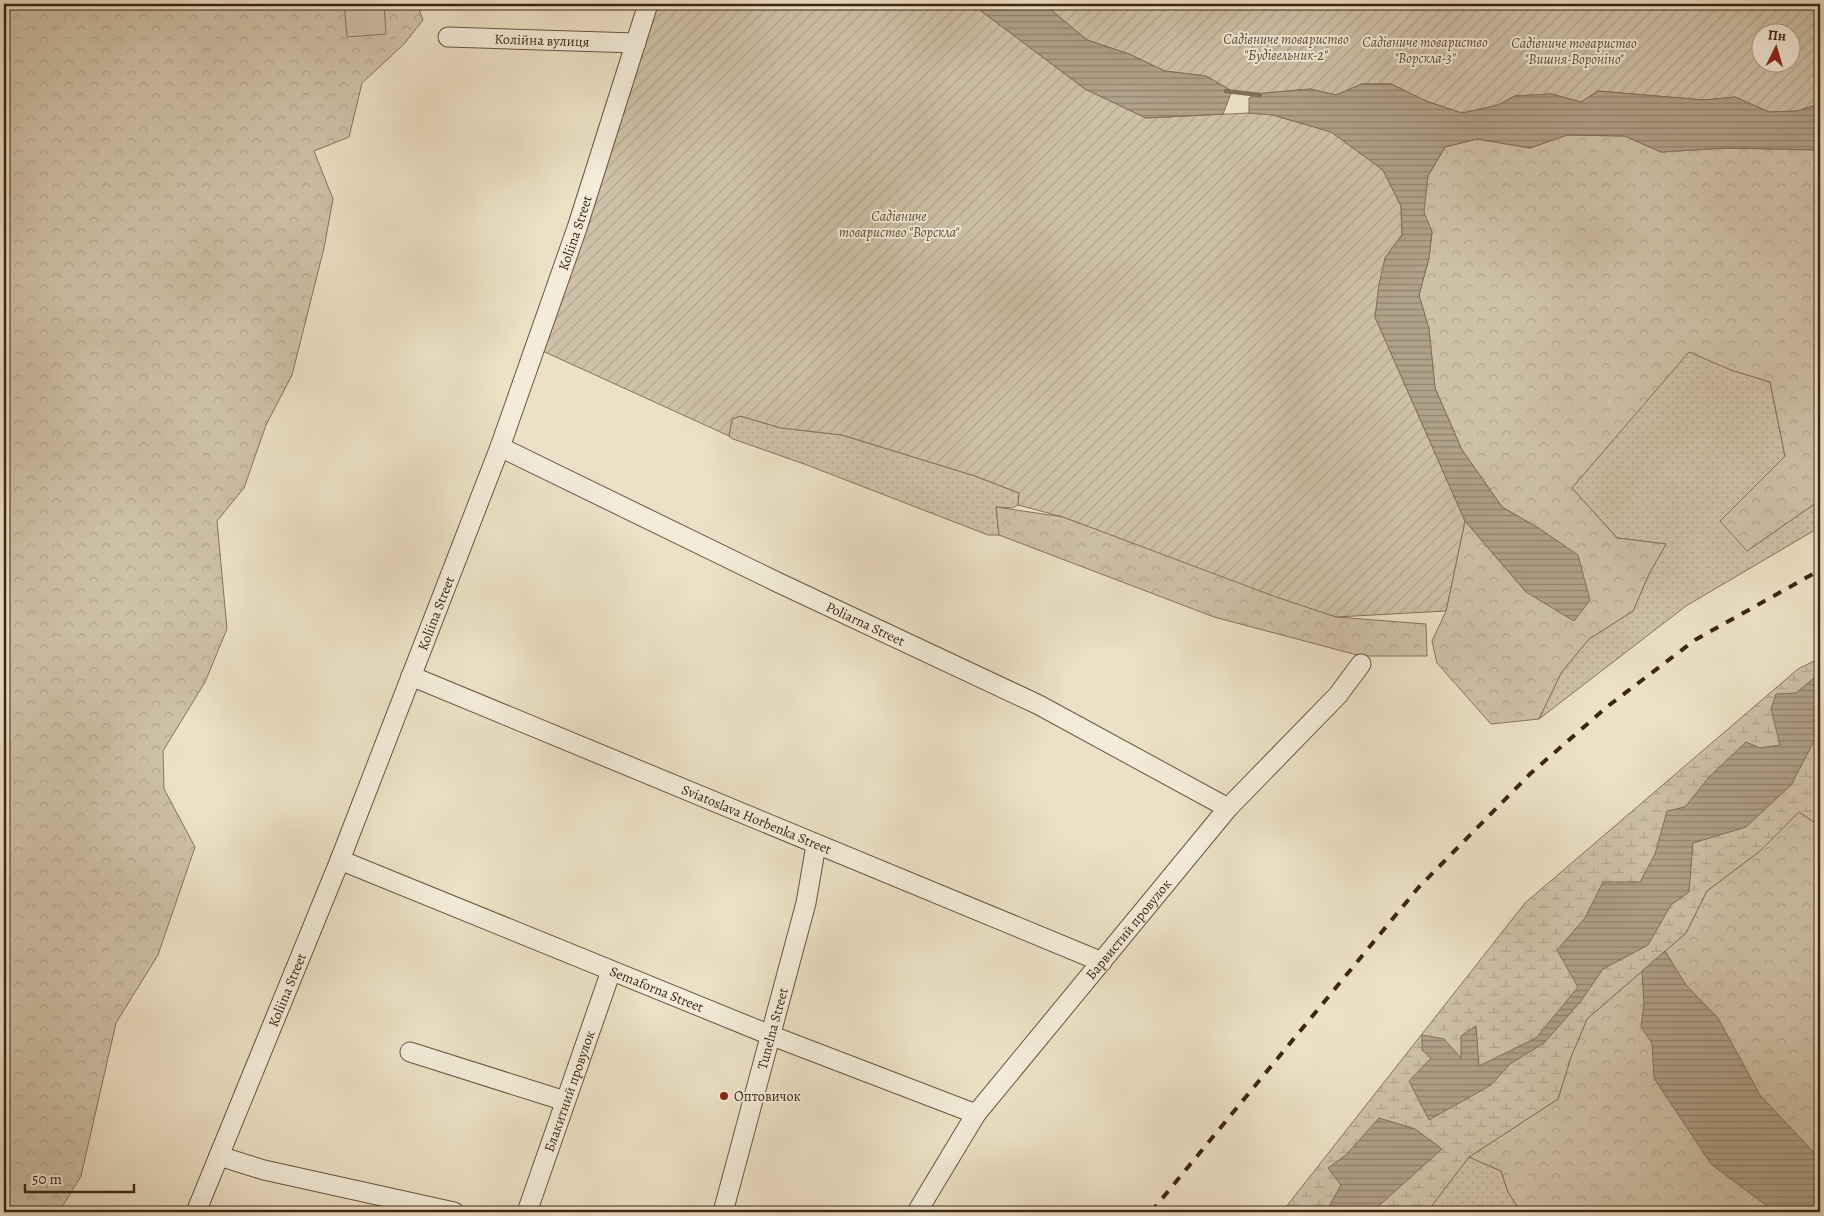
<svg xmlns="http://www.w3.org/2000/svg" width="1824" height="1216" viewBox="0 0 1824 1216" font-family="Alegreya,serif">
	<style>
		.grass { fill: url(#grass-dots); stroke: #86735e }
		.forest { fill: url(#forest-crowns); stroke: #86735e }
		.wetland { fill: url(#wetland-marsh); stroke: #86735e }
		.garden { fill: url(#garden-furrows); stroke: #86735e; fill-rule: evenodd }
		.pitch { fill: #cec1a7; stroke: #86735e }
		.water { fill: url(#water-rules); stroke: #826f5b }
		.lines { fill: none; stroke-linecap: round; stroke-linejoin: round }
		.stream { stroke: #826f5b; stroke-width: 4.5 }
		.minor-casing { stroke: #695441; stroke-width: 21 }
		.minor { stroke: #f3ecd9; stroke-width: 19 }
		.rail { stroke: #3d2515; stroke-width: 4; stroke-dasharray: 9 9; stroke-linecap: butt }
		.poi-dot { fill: #8f2418; stroke: #f3ecd9; stroke-width: 2 }
		.labels { text-anchor: middle; stroke-width: 4; stroke-linejoin: round; paint-order: stroke }
		.park-label { font-size: 14px; font-style: italic; fill: #614c3a; stroke: #f3ecd9 }
		.street-label { font-size: 14px; fill: #3d2515; stroke: #f3ecd9 }
		.poi-label { font-size: 14px; fill: #3d2515; stroke: #f3ecd9; text-anchor: start }
	</style>
	<defs>
		<pattern id="grass-dots" width="8" height="8" patternUnits="userSpaceOnUse" patternTransform="scale(1.25)"><rect width="8" height="8" fill="#cec1a7"/><path d="M2 2h.1M6 6h.1" fill="none" stroke="#b2a68f" stroke-width="1.8" stroke-linecap="round"/></pattern>
		<pattern id="forest-crowns" width="20" height="18" patternUnits="userSpaceOnUse" patternTransform="scale(1.25)"><rect width="20" height="18" fill="#cec1a7"/><path d="M2 6a3 3 0 1 1 6 0M12 15a3 3 0 1 1 6 0" fill="none" stroke="#b2a68f"/></pattern>
		<pattern id="wetland-marsh" width="20" height="14" patternUnits="userSpaceOnUse" patternTransform="scale(1.25)"><rect width="20" height="14" fill="#cec1a7"/><path d="M1 5h8M5 5V1M11 12h8M15 12V8" fill="none" stroke="#b2a68f"/></pattern>
		<pattern id="garden-furrows" width="10" height="10" patternUnits="userSpaceOnUse" patternTransform="scale(1.25)"><rect width="10" height="10" fill="#cec1a7"/><path d="M-1 1l2-2M0 10L10 0M9 11l2-2" fill="none" stroke="#b2a68f"/></pattern>
		<pattern id="water-rules" width="6" height="5" patternUnits="userSpaceOnUse" patternTransform="scale(1.25)"><rect width="6" height="5" fill="#b0a189"/><path d="M0 2.5h6" fill="none" stroke="#90836f"/></pattern>
	</defs>
	<rect width="100%" height="100%" fill="#ece1c5"/>
	<filter id="stains"><feTurbulence type="fractalNoise" baseFrequency=".004" numOctaves="4"/><feColorMatrix values="0 0 0 0 .2 0 0 0 0 .09 0 0 0 0 .02 0 0 0 .5 -.17"/></filter>
	<radialGradient id="worn" r=".72"><stop offset=".6" stop-color="#630" stop-opacity="0"/><stop offset="1" stop-color="#630" stop-opacity=".3"/></radialGradient>
	<path class="grass" d="M 1689,351 L 1731,370 L 1770,382 L 1785,457 L 1747,551 L 1820,500 L 1820,527 L 1686,606 L 1539,719 L 1561,673 L 1589,639 L 1633,611 L 1649,574 L 1666,544 L 1617,538 L 1572,488 Z
		M 740,416 L 781,428 L 842,435 L 975,476 L 1019,493 L 1018,505 L 1012,508 L 996,507 L 999,535 L 988,535 L 807,465 L 733,439 L 729,436 L 732,419 Z
		M 1469,1157 L 1501,1171 L 1508,1192 L 1521,1212 L 1427,1212 Z"/>
	<path class="forest" d="M 4,4 L 417,4 L 423,20 L 404,44 L 362,83 L 349,137 L 314,151 L 333,199 L 324,248 L 292,375 L 266,425 L 244,488 L 217,521 L 227,629 L 205,682 L 163,751 L 164,789 L 195,847 L 158,955 L 116,1023 L 81,1176 L 59,1212 L 4,1212 Z
		M 1567,135 L 1625,136 L 1661,152 L 1726,148 L 1820,150 L 1820,500 L 1747,551 L 1720,521 L 1785,456 L 1770,382 L 1731,370 L 1689,352 L 1572,488 L 1617,538 L 1666,544 L 1649,574 L 1633,611 L 1589,639 L 1561,673 L 1539,719 L 1491,724 L 1437,663 L 1432,641 L 1446,611 L 1465,521 L 1526,592 L 1540,529 L 1502,507 L 1462,450 L 1435,388 L 1429,329 L 1419,295 L 1429,258 L 1432,232 L 1423,212 L 1428,176 L 1445,147 L 1477,139 L 1530,148 Z
		M 996,507 L 1063,517 L 1336,617 L 1426,624 L 1427,656 L 1361,656 L 1214,617 L 999,535 Z
		M 1799,812 L 1820,826 L 1820,1212 L 1521,1212 L 1508,1192 L 1501,1171 L 1469,1157 L 1558,1099 L 1571,1057 L 1587,1019 L 1686,933 L 1707,891 L 1760,851 Z"/>
	<path class="wetland" d="M 1820,658 L 1820,826 L 1799,812 L 1760,851 L 1707,891 L 1686,933 L 1587,1019 L 1571,1057 L 1558,1099 L 1469,1157 L 1427,1212 L 1282,1212 L 1525,903 L 1798,669 Z"/>
	<path class="garden" d="M 648,4 L 972,4 L 1085,89 L 1146,118 L 1249,113 L 1273,115 L 1332,132 L 1383,170 L 1401,206 L 1402,235 L 1385,258 L 1375,317 L 1465,521 L 1446,611 L 1336,617 L 1276,597 L 1063,517 L 1018,505 L 1019,493 L 975,476 L 842,435 L 781,428 L 740,416 L 732,419 L 729,436 L 536,348 Z
		M 1044,4 L 1820,4 L 1820,104 L 1797,111 L 1769,112 L 1735,97 L 1704,100 L 1598,91 L 1581,102 L 1551,94 L 1515,96 L 1498,105 L 1462,113 L 1426,101 L 1391,84 L 1362,84 L 1336,95 L 1310,89 L 1255,94 L 1232,91 L 1206,76 L 1165,71 L 1129,54 L 1087,40 ZM 1762,32 L 1792,32 L 1792,62 L 1762,62 Z"/>
	<path class="pitch" d="M 344,4 L 384,4 L 386,34 L 347,37 Z"/>
	<path class="water" d="M 972,4 L 1044,4 L 1087,40 L 1129,54 L 1165,71 L 1206,76 L 1232,91 L 1223,114 L 1146,118 L 1085,89 Z
		M 1362,84 L 1391,84 L 1426,101 L 1462,113 L 1498,105 L 1515,96 L 1551,94 L 1581,102 L 1598,91 L 1704,100 L 1735,97 L 1769,112 L 1797,111 L 1820,104 L 1820,150 L 1726,148 L 1661,152 L 1625,136 L 1567,135 L 1530,148 L 1477,139 L 1445,147 L 1428,176 L 1424,212 L 1432,232 L 1429,258 L 1419,295 L 1429,329 L 1435,388 L 1462,450 L 1502,507 L 1540,529 L 1578,555 L 1590,600 L 1574,621 L 1526,592 L 1465,521 L 1375,317 L 1379,284 L 1385,258 L 1402,235 L 1401,206 L 1383,170 L 1331,132 L 1273,115 L 1249,113 L 1249,98 L 1255,94 L 1310,89 L 1336,95 Z
		M 1820,673 L 1820,730 L 1791,785 L 1746,827 L 1693,843 L 1689,892 L 1671,905 L 1648,945 L 1603,969 L 1581,1001 L 1544,1043 L 1510,1064 L 1491,1085 L 1429,1120 L 1409,1081 L 1431,1058 L 1422,1050 L 1422,1035 L 1444,1039 L 1461,1058 L 1461,1036 L 1476,1026 L 1479,1066 L 1536,1038 L 1578,987 L 1557,950 L 1585,918 L 1603,882 L 1640,882 L 1655,854 L 1667,811 L 1685,807 L 1709,777 L 1746,742 L 1760,748 L 1780,745 L 1771,709 L 1776,694 L 1796,693 Z
		M 1665,951 L 1686,985 L 1718,1018 L 1760,1095 L 1820,1159 L 1820,1212 L 1775,1212 L 1711,1164 L 1654,1078 L 1652,1043 L 1641,1027 L 1644,1004 L 1642,971 Z
		M 1379,1118 L 1415,1129 L 1442,1149 L 1372,1212 L 1326,1212 L 1341,1185 L 1328,1168 L 1346,1155 Z"/>
	<g class="lines">
		<path class="stream" d="M 1226,91 L 1260,95"/>
		<defs>
			<g id="minor">
				<path id="s1" d="M 448,37 L 636,43"/>
				<path id="s2" d="M 500,447 L 777,582 L 1039,705 L 1228,808"/>
				<path id="s3" d="M 411,676 L 1102,962"/>
				<path id="s4" d="M 340,860 L 770,1035 L 976,1114"/>
				<path d="M 410,1052 L 565,1101"/>
				<path d="M 219,1156 L 264,1170 L 454,1212"/>
				<path id="s5" d="M 196,1212 L 340,860 L 500,447 L 577,228 L 648,4"/>
				<path id="s6" d="M 527,1212 L 611,971"/>
				<path id="s7" d="M 723,1212 L 806,903 L 816,845"/>
				<path id="s8" d="M 917,1212 L 976,1114 L 1228,808 L 1338,695 L 1361,664"/>
			</g>
		</defs>
		<use href="#minor" class="minor-casing"/>
		<use href="#minor" class="minor"/>
		<path class="rail" d="M 1151,1212 L 1418,888 L 1531,773 L 1608,706 L 1695,640 L 1820,570"/>
	</g>
	<circle class="poi-dot" cx="724" cy="1096" r="5"/>
	<g class="labels">
		<g class="park-label">
			<text x="1286" y="44">Садівниче товариство<tspan x="1286" dy="16">"Будівельник-2"</tspan></text>
			<text x="1425" y="47">Садівниче товариство<tspan x="1425" dy="16">"Ворскла-3"</tspan></text>
			<text x="1574" y="48">Садівниче товариство<tspan x="1574" dy="16">"Вишня-Вороніно"</tspan></text>
			<text x="899" y="221">Садівниче<tspan x="899" dy="16">товариство "Ворскла"</tspan></text>
		</g>
		<g class="street-label">
			<text dy="5" stroke="none"><textPath href="#s1" startOffset="94">Колійна вулиця</textPath></text>
			<text dy="5" stroke="none"><textPath href="#s5" startOffset="1050">Koliina Street</textPath></text>
			<text dy="5" stroke="none"><textPath href="#s5" startOffset="645">Koliina Street</textPath></text>
			<text dy="5" stroke="none"><textPath href="#s2" startOffset="406">Poliarna Street</textPath></text>
			<text dy="5" stroke="none"><textPath href="#s3" startOffset="374">Sviatoslava Horbenka Street</textPath></text>
			<text dy="5" stroke="none"><textPath href="#s8" startOffset="354">Барвистий провулок</textPath></text>
			<text dy="5" stroke="none"><textPath href="#s4" startOffset="342">Semaforna Street</textPath></text>
			<text dy="5" stroke="none"><textPath href="#s5" startOffset="240">Koliina Street</textPath></text>
			<text dy="5" stroke="none"><textPath href="#s7" startOffset="190">Tunelna Street</textPath></text>
			<text dy="5" stroke="none"><textPath href="#s6" startOffset="128">Блакитний провулок</textPath></text>
		</g>
		<g class="poi-label">
			<text x="734" y="1101">Оптовичок</text>
		</g>
	</g>
	<rect width="1824" height="1216" fill="none" stroke="#ece1c5" stroke-width="20"/>
	<rect x="5" y="5" width="1814" height="1206" fill="none" stroke="#3d2515" stroke-width="2.5"/>
	<rect x="10" y="10" width="1804" height="1196" fill="none" stroke="#3d2515"/>
	<g transform="translate(1776 48) rotate(5)"><circle r="24" fill="#f3ecd9" stroke="#aa9c8b"/>
	<path d="M0-4L9 19L0 12L-9 19Z" fill="#8f2418"/>
	<text y="-8" font-size="14" font-weight="bold" text-anchor="middle" fill="#3d2515">Пн</text>
	</g>
	<path d="M25 1184v8h109v-8" fill="none" stroke="#3d2515" stroke-width="2.5"/>
	<text x="32" y="1184" font-size="15" fill="#3d2515" stroke="#f3ecd9" stroke-width="4" paint-order="stroke">50 m</text>
	<rect width="100%" height="100%" filter="url(#stains)"/>
	<rect width="100%" height="100%" fill="url(#worn)"/>
</svg>
